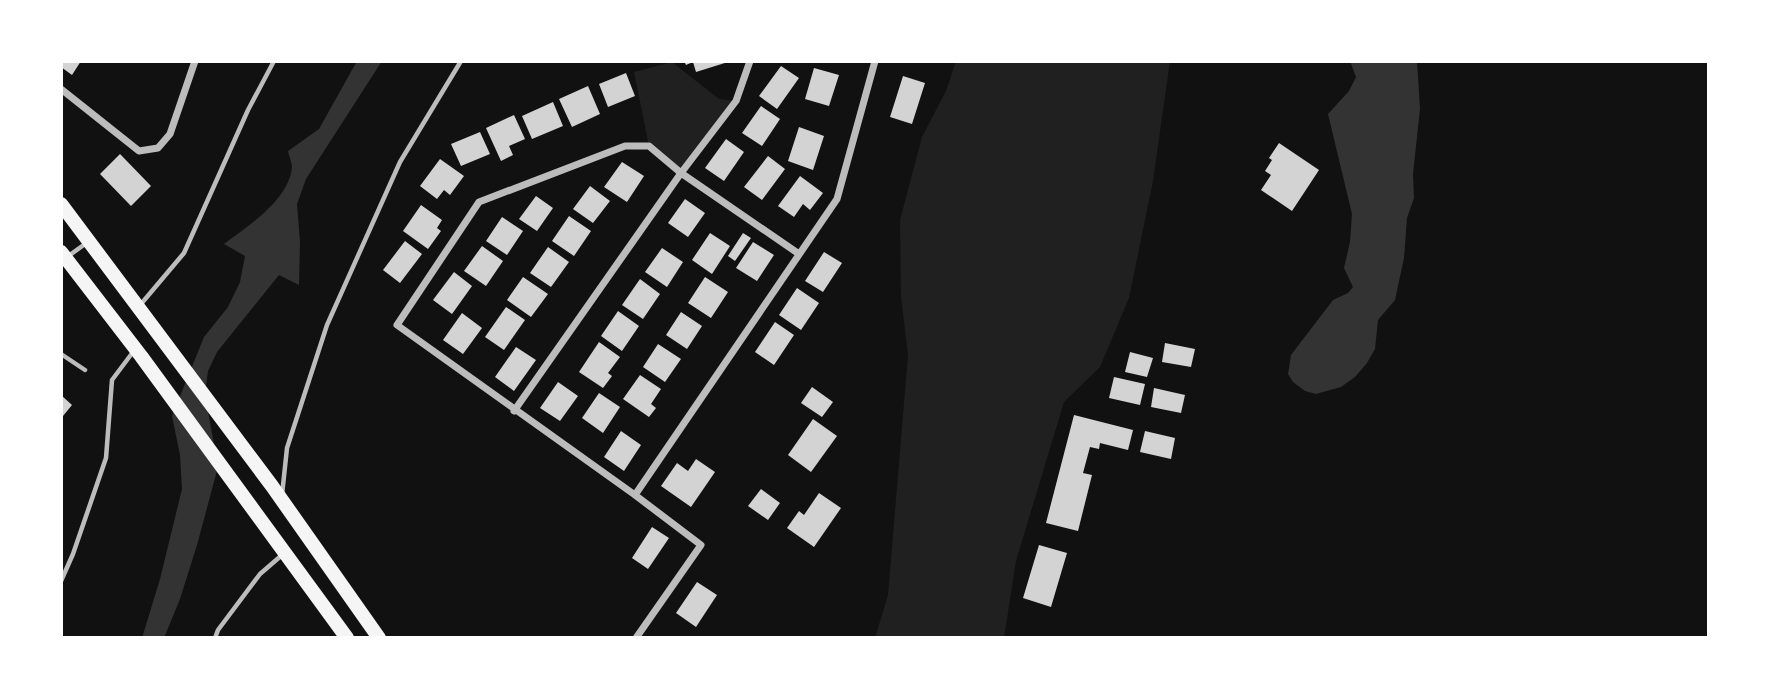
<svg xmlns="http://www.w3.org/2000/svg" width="1770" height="699" viewBox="0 0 1770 699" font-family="'Titillium Web',sans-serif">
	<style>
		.green { fill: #202020 }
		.water { fill: #333 }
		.building { fill: #d3d3d3 }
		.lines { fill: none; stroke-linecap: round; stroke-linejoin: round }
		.service { stroke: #bcbcbc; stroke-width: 4.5 }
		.minor { stroke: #bcbcbc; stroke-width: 7 }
		.primary { stroke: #f5f5f5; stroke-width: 14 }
	</style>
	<rect width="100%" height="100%" fill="#111"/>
	<path class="green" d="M 956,61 L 1170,61 L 1153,181 L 1129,298 L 1100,367 L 1064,402 L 1016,561 L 1004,638 L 875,638 L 888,595 L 908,355 L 901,297 L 900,220 L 922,137 L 946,91 Z
		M 672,62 L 719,99 L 736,101 L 681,173 L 649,146 L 634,72 Z"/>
	<path class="water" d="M 357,61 L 382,61 L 306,179 L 297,204 L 300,242 L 299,285 L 279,275 L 217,352 L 208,371 L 205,394 L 218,467 L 197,545 L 180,599 L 164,638 L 142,638 L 160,579 L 182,489 L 180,455 L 172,416 L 204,337 L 228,307 L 240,282 L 245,256 L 224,244 C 248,226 289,200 292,167 C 292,163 289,156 288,151 L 319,129 Z
		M 1350,61 L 1417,61 L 1420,109 L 1413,174 L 1414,198 L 1407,218 L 1404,258 L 1395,300 L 1378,320 L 1375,349 L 1367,363 L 1355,377 L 1341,387 L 1316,394 L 1305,391 L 1293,382 L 1288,374 L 1291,355 L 1333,300 L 1348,293 L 1353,287 L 1344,268 L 1350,242 L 1352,214 L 1328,114 L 1349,91 L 1356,77 Z"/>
	<path class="building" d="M 61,61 L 81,61 L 72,75 L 61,67 Z
		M 684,61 L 728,61 L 728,62 L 696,72 L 693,62 L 686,65 Z
		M 781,66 L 799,78 L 777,109 L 759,96 Z
		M 814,68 L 839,75 L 829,106 L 805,99 Z
		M 626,73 L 635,96 L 608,107 L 599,84 Z
		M 903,76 L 925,83 L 912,124 L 890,117 Z
		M 588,86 L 600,114 L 572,127 L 559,99 Z
		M 553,102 L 563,126 L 532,139 L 522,116 Z
		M 761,106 L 780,119 L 762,146 L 742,133 Z
		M 514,115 L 525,139 L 509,146 L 513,155 L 501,161 L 486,128 Z
		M 799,127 L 824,136 L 813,170 L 788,161 Z
		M 480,132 L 490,154 L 461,166 L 451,144 Z
		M 726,139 L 744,152 L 724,181 L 705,168 Z
		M 1279,143 L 1319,170 L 1292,211 L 1261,190 L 1271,175 L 1265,171 L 1272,160 L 1269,158 Z
		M 120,154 L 151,186 L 131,206 L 100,174 Z
		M 768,156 L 785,169 L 762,200 L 744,187 Z
		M 440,159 L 464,176 L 450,195 L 444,190 L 437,199 L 420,186 Z
		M 622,162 L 644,176 L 627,202 L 604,187 Z
		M 800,176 L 823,193 L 810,210 L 803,204 L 794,217 L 778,206 Z
		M 590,186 L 610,201 L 593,223 L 573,209 Z
		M 536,196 L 553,208 L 537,231 L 519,219 Z
		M 685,199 L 705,213 L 688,237 L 668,223 Z
		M 421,205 L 442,220 L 437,228 L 441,231 L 428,249 L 403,231 Z
		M 569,216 L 591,231 L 574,256 L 552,241 Z
		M 502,217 L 523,231 L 507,255 L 486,241 Z
		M 710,233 L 730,246 L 712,274 L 692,260 Z
		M 743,233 L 751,238 L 735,261 L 728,256 Z
		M 405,241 L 422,254 L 400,283 L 383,270 Z
		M 753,242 L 774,255 L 757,281 L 736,268 Z
		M 482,246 L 503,261 L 486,286 L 464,271 Z
		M 548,247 L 569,262 L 551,287 L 530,273 Z
		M 662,248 L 683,262 L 667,287 L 645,272 Z
		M 824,252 L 842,263 L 823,292 L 805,281 Z
		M 454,272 L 472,286 L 452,314 L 433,300 Z
		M 523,277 L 548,294 L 531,317 L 507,300 Z
		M 705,277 L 728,292 L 711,318 L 688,303 Z
		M 640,279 L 660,294 L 643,319 L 622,305 Z
		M 797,288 L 819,303 L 801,330 L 779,315 Z
		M 506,307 L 525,320 L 504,350 L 485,337 Z
		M 618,311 L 639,326 L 622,351 L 601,336 Z
		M 681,312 L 702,326 L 687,349 L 666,335 Z
		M 462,313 L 482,328 L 463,354 L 443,340 Z
		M 775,322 L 794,335 L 774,365 L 755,352 Z
		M 599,342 L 620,357 L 608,373 L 612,376 L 603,388 L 579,372 Z
		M 1165,343 L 1195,349 L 1191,367 L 1162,362 Z
		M 658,344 L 681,359 L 665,382 L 643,367 Z
		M 516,347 L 536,360 L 514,391 L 495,377 Z
		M 1130,352 L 1153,358 L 1147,377 L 1125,372 Z
		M 640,375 L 661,389 L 651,404 L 656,408 L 649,417 L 623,399 Z
		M 1114,377 L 1145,384 L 1140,405 L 1109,398 Z
		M 558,382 L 578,396 L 560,421 L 540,408 Z
		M 812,387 L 833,402 L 822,417 L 801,403 Z
		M 1154,388 L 1185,395 L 1181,413 L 1151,407 Z
		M 599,393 L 620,407 L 603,433 L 582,418 Z
		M 61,395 L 72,405 L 63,416 L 61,414 Z
		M 1074,415 L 1133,430 L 1128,450 L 1100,443 L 1099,449 L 1090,447 L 1083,473 L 1092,475 L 1078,531 L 1046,523 Z
		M 813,419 L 837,436 L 811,472 L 788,455 Z
		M 621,431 L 641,445 L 624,471 L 604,457 Z
		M 1145,431 L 1175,438 L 1171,459 L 1140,452 Z
		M 696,459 L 715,472 L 691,507 L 661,486 L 677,463 L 688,471 Z
		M 761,489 L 780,503 L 768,520 L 748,506 Z
		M 819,493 L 841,508 L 814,547 L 787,528 L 799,511 L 804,515 Z
		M 652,527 L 669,538 L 648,569 L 632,558 Z
		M 1039,545 L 1067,553 L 1051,607 L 1023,598 Z
		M 697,582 L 717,595 L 696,627 L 676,613 Z"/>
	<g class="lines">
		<path class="service" d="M 67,257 L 85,244
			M 141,304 L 184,253 L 248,110 L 274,61
			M 61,354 L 85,370
			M 282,495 L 287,448 L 327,325 L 400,162 L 461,61
			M 61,581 L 73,554 L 106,458 L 112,380 L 133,352
			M 215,638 L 218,630 L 260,574 L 282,555"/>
		<path class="minor" d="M 61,89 L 139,151 L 158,148 L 170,134 L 195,61
			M 514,411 L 681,173 L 736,101 L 750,61
			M 635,495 L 837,199 L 875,61
			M 636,638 L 701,545 L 635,495 L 397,325 L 479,202 L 625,146 L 649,146 L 681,173 L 799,254"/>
		<path class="primary" d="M 61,204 L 272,486 L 379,638
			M 61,252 L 141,356 L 347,638"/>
	</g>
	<rect width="1770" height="699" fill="none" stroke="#ffffff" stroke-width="126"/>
</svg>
